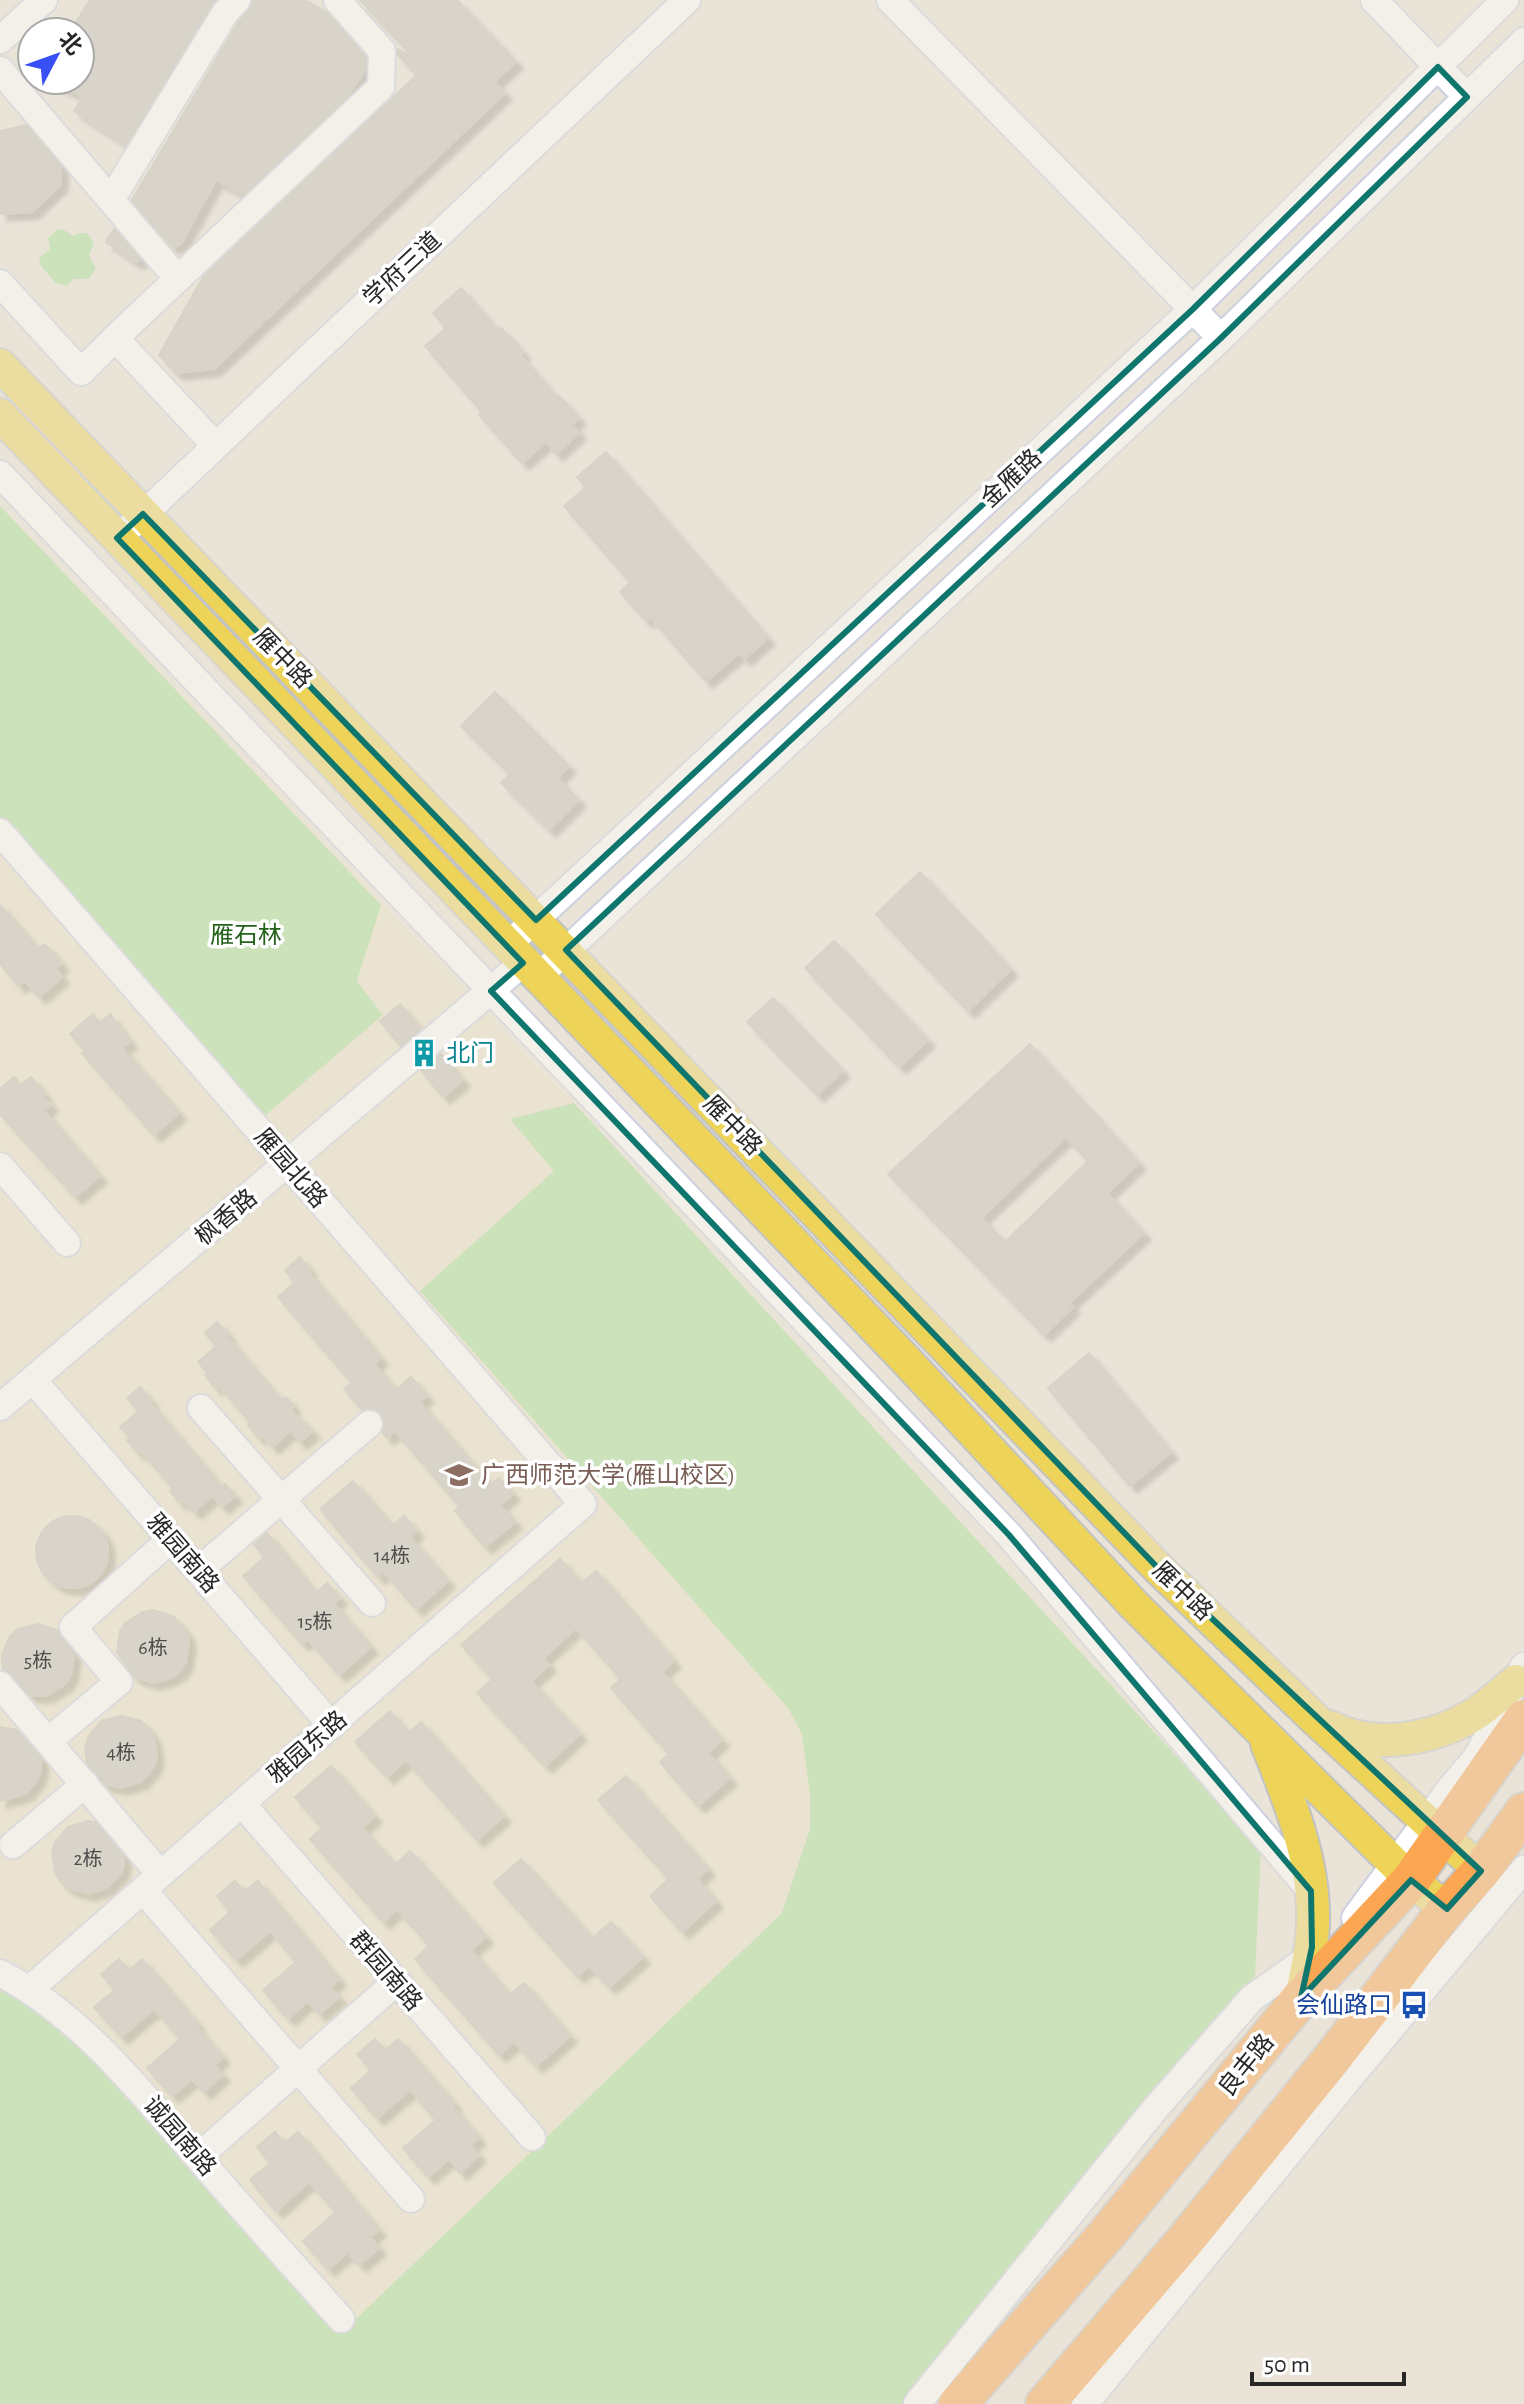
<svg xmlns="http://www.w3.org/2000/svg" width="1524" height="2404" viewBox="0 0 1524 2404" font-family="'Alegreya Sans','Noto Sans SC',sans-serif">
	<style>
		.education { fill: #ece2c7 }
		.green { fill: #a9e094 }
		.building { fill: #c5c0b8; stroke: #c4bfb2; stroke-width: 2; fill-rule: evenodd; filter: url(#shadow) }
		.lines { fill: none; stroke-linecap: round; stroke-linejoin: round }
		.minor-casing { stroke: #cdd0e0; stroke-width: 30 }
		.major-casing { stroke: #c3c3c3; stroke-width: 36 }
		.highway-casing { stroke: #c3c3c3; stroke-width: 42 }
		.minor { stroke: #fff; stroke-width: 26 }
		.major { stroke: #edd459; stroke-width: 32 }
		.highway { stroke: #fba652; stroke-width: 38 }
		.marked { fill: none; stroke: #0f766e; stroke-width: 6; stroke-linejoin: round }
		.labels { text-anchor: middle; stroke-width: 7; stroke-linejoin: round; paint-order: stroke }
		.number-label { font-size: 20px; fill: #4e4d4b }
		.street-label { font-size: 24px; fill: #272727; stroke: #fff }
		.park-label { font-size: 24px; fill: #24611a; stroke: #fff }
		.culture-label { font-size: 24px; fill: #0d838f; stroke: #fff; text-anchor: start }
		.education-label { font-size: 24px; fill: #785e54; stroke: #fff; text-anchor: start }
		.transit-label { font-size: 24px; fill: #164399; stroke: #fff; text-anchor: end }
	</style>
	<defs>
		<filter id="shadow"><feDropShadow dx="7" dy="7" stdDeviation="2" flood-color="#0004"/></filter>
	</defs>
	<rect width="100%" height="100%" fill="#eae3d8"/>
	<path class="education" d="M 0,506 L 574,1103 L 1261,1848 L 1255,1976 L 903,2404 L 0,2404 Z"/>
	<path class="green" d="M 58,229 L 66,231 L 72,236 L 80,233 L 86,233 L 94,242 L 89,256 L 96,268 L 89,279 L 73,279 L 67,286 L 55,283 C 49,270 26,263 50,250 L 48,238 Z
		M 0,506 L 381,905 L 357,981 L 383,1015 L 254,1125 L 0,832 Z
		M 574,1103 L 1261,1848 L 1255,1976 L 1065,2212 L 903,2404 L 0,2404 L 0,1989 L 37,2013 L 85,2050 L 340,2334 L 782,1913 L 810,1829 L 810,1795 L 802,1734 L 788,1708 L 420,1291 L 554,1171 L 510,1119 Z"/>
	<path class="building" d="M 90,0 L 215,0 L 126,145 L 74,111 L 83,97 L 46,80 L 80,80 L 80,32 L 70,32 Z
		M 253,0 L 305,0 L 325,11 L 366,57 L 365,71 L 347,97 L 244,195 L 216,180 L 181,244 L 172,247 L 132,200 L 238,23 L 249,10 Z
		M 360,0 L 457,0 L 516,62 L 494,82 L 505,93 L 214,369 L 176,373 L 159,355 L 203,277 L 417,75 L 398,55 L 397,49 L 415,59 Z
		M 26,125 L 61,166 L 61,184 L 32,212 L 0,214 L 0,131 Z
		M 114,229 L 141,260 L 135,262 L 106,242 Z
		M 461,288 L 498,331 L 501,328 L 523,352 L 520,355 L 557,398 L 559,396 L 579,418 L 572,424 L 579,433 L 556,454 L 546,442 L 522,463 L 479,415 L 482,412 L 425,346 L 446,328 L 433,313 Z
		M 606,452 L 768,638 L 744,659 L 739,653 L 706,681 L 650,617 L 646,621 L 620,592 L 630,582 L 564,506 L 586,487 L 577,477 Z
		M 495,692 L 569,766 L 557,778 L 579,800 L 549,830 L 501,783 L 510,774 L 461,726 Z
		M 920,872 L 1011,969 L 968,1011 L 876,914 Z
		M 0,905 L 38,949 L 45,944 L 62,964 L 56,969 L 62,977 L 39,997 L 25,981 L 19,986 L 0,964 Z
		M 834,941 L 928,1040 L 899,1067 L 805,968 Z
		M 773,998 L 843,1071 L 817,1095 L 747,1022 Z
		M 400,1004 L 420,1029 L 401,1046 L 380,1021 Z
		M 93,1014 L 100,1023 L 110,1014 L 130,1042 L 122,1048 L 179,1113 L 154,1135 L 82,1053 L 85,1050 L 70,1034 Z
		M 1030,1044 L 1139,1163 L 1107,1193 L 1144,1233 L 1069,1303 L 1073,1307 L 1044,1335 L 888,1174 ZM 1066,1137 L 1088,1161 L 1005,1242 L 981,1218 Z
		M 441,1054 L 463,1080 L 443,1097 L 421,1070 Z
		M 14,1077 L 21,1085 L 31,1077 L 45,1094 L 43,1096 L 51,1105 L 44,1111 L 100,1176 L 75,1197 L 0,1114 L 0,1089 Z
		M 300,1257 L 310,1270 L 308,1272 L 381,1358 L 374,1364 L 396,1390 L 411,1377 L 427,1396 L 419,1402 L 491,1485 L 499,1478 L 513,1494 L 500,1505 L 515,1522 L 485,1547 L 455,1511 L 460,1507 L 395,1431 L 387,1438 L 382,1432 L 385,1422 L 381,1413 L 374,1409 L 362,1410 L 344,1389 L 352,1383 L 278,1297 L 295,1282 L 285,1270 Z
		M 217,1322 L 229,1335 L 216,1346 L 205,1333 Z
		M 227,1337 L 281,1400 L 286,1397 L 294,1406 L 290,1410 L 313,1431 L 300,1442 L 290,1431 L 272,1447 L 261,1435 L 258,1438 L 248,1425 L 251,1423 L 218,1385 L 215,1388 L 205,1375 L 208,1373 L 198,1362 Z
		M 1089,1353 L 1171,1452 L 1130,1486 L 1048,1388 Z
		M 140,1387 L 151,1400 L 139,1411 L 127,1398 Z
		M 149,1402 L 222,1487 L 225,1484 L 235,1496 L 222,1507 L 212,1496 L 194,1512 L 183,1500 L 180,1503 L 170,1491 L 173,1488 L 140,1450 L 138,1453 L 127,1440 L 130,1438 L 120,1427 Z
		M 353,1481 L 392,1526 L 404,1516 L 417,1531 L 410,1537 L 448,1581 L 416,1609 L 384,1572 L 378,1577 L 320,1509 Z
		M36 1552a36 36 0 1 1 72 0a36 36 0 1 1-72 0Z
		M 267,1533 L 316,1593 L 327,1583 L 340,1598 L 333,1603 L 371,1647 L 339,1675 L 308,1639 L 302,1644 L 243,1576 L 265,1557 L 254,1545 Z
		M 560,1559 L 582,1583 L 596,1571 L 674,1661 L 662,1672 L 722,1740 L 708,1753 L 730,1778 L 698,1806 L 660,1762 L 669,1754 L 611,1688 L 621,1679 L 576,1628 L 543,1658 L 549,1665 L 531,1681 L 580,1734 L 545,1766 L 477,1693 L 493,1679 L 461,1645 Z
		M 153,1610 L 173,1616 L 186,1632 L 189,1642 L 186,1662 L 181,1670 L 173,1677 L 153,1683 L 134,1677 L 117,1652 L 120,1631 L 125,1623 L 143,1612 Z
		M 38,1624 L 57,1630 L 74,1655 L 71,1675 L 65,1684 L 48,1695 L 38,1696 L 29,1695 L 12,1675 L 3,1670 L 2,1655 L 10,1636 L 18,1629 Z
		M 390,1711 L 409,1733 L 421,1722 L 504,1816 L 477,1840 L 406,1760 L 387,1777 L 355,1742 Z
		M 121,1716 L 141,1721 L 148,1728 L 154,1737 L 157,1757 L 154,1767 L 141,1782 L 121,1788 L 104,1784 L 87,1763 L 85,1747 L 88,1737 L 101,1721 Z
		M 0,1727 L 17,1730 L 41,1758 L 41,1769 L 38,1779 L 25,1794 L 0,1801 Z
		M 331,1766 L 375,1816 L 362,1828 L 395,1865 L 410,1851 L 486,1937 L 471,1950 L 510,1995 L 524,1983 L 570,2036 L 536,2066 L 514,2042 L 499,2055 L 415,1959 L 429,1946 L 397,1909 L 383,1922 L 310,1839 L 322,1828 L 295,1797 Z
		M 626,1776 L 708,1869 L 697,1879 L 716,1901 L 682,1932 L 650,1896 L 669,1879 L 598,1800 Z
		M 88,1821 L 95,1822 L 124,1856 L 124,1863 L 121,1873 L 107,1888 L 88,1894 L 68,1888 L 60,1881 L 55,1873 L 52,1852 L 55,1842 L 68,1827 Z
		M 521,1859 L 592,1938 L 611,1922 L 643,1957 L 609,1987 L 589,1966 L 577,1976 L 494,1883 Z
		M 235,1881 L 244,1892 L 258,1881 L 339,1979 L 330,1987 L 339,1997 L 319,2014 L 308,2001 L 288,2019 L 263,1990 L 296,1962 L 270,1931 L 236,1960 L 210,1930 L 230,1912 L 217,1896 Z
		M 119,1959 L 129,1970 L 142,1959 L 198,2024 L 196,2026 L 223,2057 L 214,2065 L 223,2075 L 204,2092 L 192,2079 L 172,2096 L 147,2068 L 180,2039 L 154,2009 L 121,2037 L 94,2007 L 115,1990 L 101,1974 Z
		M 375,2039 L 385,2050 L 398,2039 L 455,2104 L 452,2106 L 479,2138 L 470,2145 L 479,2155 L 460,2173 L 449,2159 L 428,2177 L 403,2148 L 436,2120 L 410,2090 L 377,2118 L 351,2088 L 371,2070 L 357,2054 Z
		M 275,2132 L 284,2143 L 298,2132 L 379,2230 L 370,2237 L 379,2248 L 359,2265 L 348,2252 L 328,2269 L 303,2241 L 336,2212 L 309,2182 L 276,2211 L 250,2180 L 270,2163 L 257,2147 Z"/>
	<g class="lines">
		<defs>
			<path id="minor" d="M 890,0 L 1221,338
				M 1374,0 L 1467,97
				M 0,40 L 44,0
				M 0,70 L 178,279
				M 111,200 L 225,13 L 237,0
				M 0,283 L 81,372 L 115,338
				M 215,445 L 115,338 L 381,87 L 382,51 L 337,0
				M 0,474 L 1009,1535 L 1311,1891
				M 129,528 L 687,0
				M 0,832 L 583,1504 L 30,1989
				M 507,946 L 1193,309 L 1505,0
				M 538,977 L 1221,338 L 1524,41
				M 0,1166 L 67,1243
				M 33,1380 L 332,1726
				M 0,1407 L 523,963
				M 201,1408 L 372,1603
				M 198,1571 L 369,1424
				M 0,1685 L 160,1874
				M 48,1741 L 119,1682 L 73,1627 L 171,1539
				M 242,1804 L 532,2137
				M 13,1845 L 85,1784
				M 143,1890 L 411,2199
				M 1355,1918 L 1450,1789 L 1477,1757 L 1524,1666
				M 0,1973 C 83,2017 139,2090 199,2159 C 246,2213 294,2266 341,2319
				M 198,2157 L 395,1983
				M 917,2404 L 1155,2109 L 1252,1998 L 1317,1952
				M 1085,2404 L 1347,2081 L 1524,1869"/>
			<path id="major" d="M 0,365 L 1156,1566 L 1316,1720 L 1481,1871
				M 0,415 L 903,1357 L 1134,1605 L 1411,1880 L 1447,1909
				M 1330,1727 C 1376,1751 1436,1739 1478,1712 C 1491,1703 1504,1691 1516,1681
				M 1267,1744 C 1288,1797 1312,1854 1313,1912 C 1314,1941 1307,1969 1301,1998"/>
			<path id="highway" d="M 958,2404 L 1106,2235 L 1301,1998 L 1411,1880 L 1524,1719
				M 1045,2404 L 1183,2243 L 1334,2056 L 1447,1909 L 1481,1871 L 1524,1812"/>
		</defs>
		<use href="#minor" class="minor-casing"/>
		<use href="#major" class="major-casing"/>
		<use href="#highway" class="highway-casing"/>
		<use href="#minor" class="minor"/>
		<use href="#major" class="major"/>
		<use href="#highway" class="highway"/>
	</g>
	<path d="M0 0H1524V2404H0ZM 1438,67 L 1467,97 L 1221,338 L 566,950 L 1156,1566 L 1481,1871 L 1447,1909 L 1411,1880 L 1301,1998 L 1312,1947 L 1311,1891 L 1009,1535 L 491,991 L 523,963 L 117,538 L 143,514 L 536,920 L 1193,309 Z" fill="#eae3d8" fill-opacity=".55" fill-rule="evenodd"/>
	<path class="marked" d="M 1438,67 L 1467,97 L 1221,338 L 566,950 L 1156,1566 L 1481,1871 L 1447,1909 L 1411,1880 L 1301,1998 L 1312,1947 L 1311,1891 L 1009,1535 L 491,991 L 523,963 L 117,538 L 143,514 L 536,920 L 1193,309 Z"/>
	<defs>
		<symbol id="building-bare" viewBox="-9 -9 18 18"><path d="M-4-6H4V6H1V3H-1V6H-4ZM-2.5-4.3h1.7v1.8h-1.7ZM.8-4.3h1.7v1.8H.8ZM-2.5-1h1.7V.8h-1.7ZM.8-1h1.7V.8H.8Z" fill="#0f9aa8" stroke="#fff" stroke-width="2.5" paint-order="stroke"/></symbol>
		<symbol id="university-bare" viewBox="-9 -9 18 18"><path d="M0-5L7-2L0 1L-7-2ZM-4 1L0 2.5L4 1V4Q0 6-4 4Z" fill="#8d6e63" stroke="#fff" stroke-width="2.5" paint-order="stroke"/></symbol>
		<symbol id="bus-bare" viewBox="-9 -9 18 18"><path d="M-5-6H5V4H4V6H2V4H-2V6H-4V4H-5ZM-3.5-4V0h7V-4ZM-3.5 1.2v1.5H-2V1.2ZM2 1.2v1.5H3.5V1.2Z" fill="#1a4fb4" stroke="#fff" stroke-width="2.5" paint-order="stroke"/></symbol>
	</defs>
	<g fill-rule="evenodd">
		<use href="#building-bare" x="404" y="1033" width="40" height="40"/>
		<use href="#university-bare" x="439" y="1455" width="40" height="40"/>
		<use href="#bus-bare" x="1394" y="1985" width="40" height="40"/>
	</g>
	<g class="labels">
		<g class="number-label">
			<text x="392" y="1562">14栋</text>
			<text x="315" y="1628">15栋</text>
			<text x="153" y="1654">6栋</text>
			<text x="38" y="1667">5栋</text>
			<text x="121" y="1759">4栋</text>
			<text x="88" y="1865">2栋</text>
		</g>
		<g class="street-label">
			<text transform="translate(402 269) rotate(-43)" y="8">学府三道</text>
			<text transform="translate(1011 478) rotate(-43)" y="8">金雁路</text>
			<text transform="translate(283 658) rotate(46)" y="8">雁中路</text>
			<text transform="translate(733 1125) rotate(46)" y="8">雁中路</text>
			<text transform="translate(291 1168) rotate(49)" y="8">雁园北路</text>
			<text transform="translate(226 1217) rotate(-40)" y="8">枫香路</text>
			<text transform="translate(183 1553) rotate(49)" y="8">雅园南路</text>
			<text transform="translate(1183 1591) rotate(44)" y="8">雁中路</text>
			<text transform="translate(307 1747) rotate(-41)" y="8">雅园东路</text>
			<text transform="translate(386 1971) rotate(49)" y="8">群园南路</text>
			<text transform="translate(1246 2065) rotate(-51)" y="8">良丰路</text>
			<text transform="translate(180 2136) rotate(49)" y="8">诚园南路</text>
		</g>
		<g class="park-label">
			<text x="246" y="943">雁石林</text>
		</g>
		<g class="culture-label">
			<text x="446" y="1061">北门</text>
		</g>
		<g class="education-label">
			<text x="481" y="1483">广西师范大学(雁山校区)</text>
		</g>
		<g class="transit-label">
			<text x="1392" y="2013">会仙路口</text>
		</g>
	</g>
	<g transform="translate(56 56) rotate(49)"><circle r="38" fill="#ffffff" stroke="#a9a9a9" stroke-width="2"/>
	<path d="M0-6L14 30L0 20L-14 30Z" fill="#394ff6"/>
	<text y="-12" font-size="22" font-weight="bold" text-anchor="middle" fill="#272727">北</text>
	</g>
	<path d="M1252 2372v12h152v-12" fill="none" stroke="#272727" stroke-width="4"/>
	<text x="1264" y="2372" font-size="24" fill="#272727" stroke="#ffffff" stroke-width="6" paint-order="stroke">50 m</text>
</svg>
